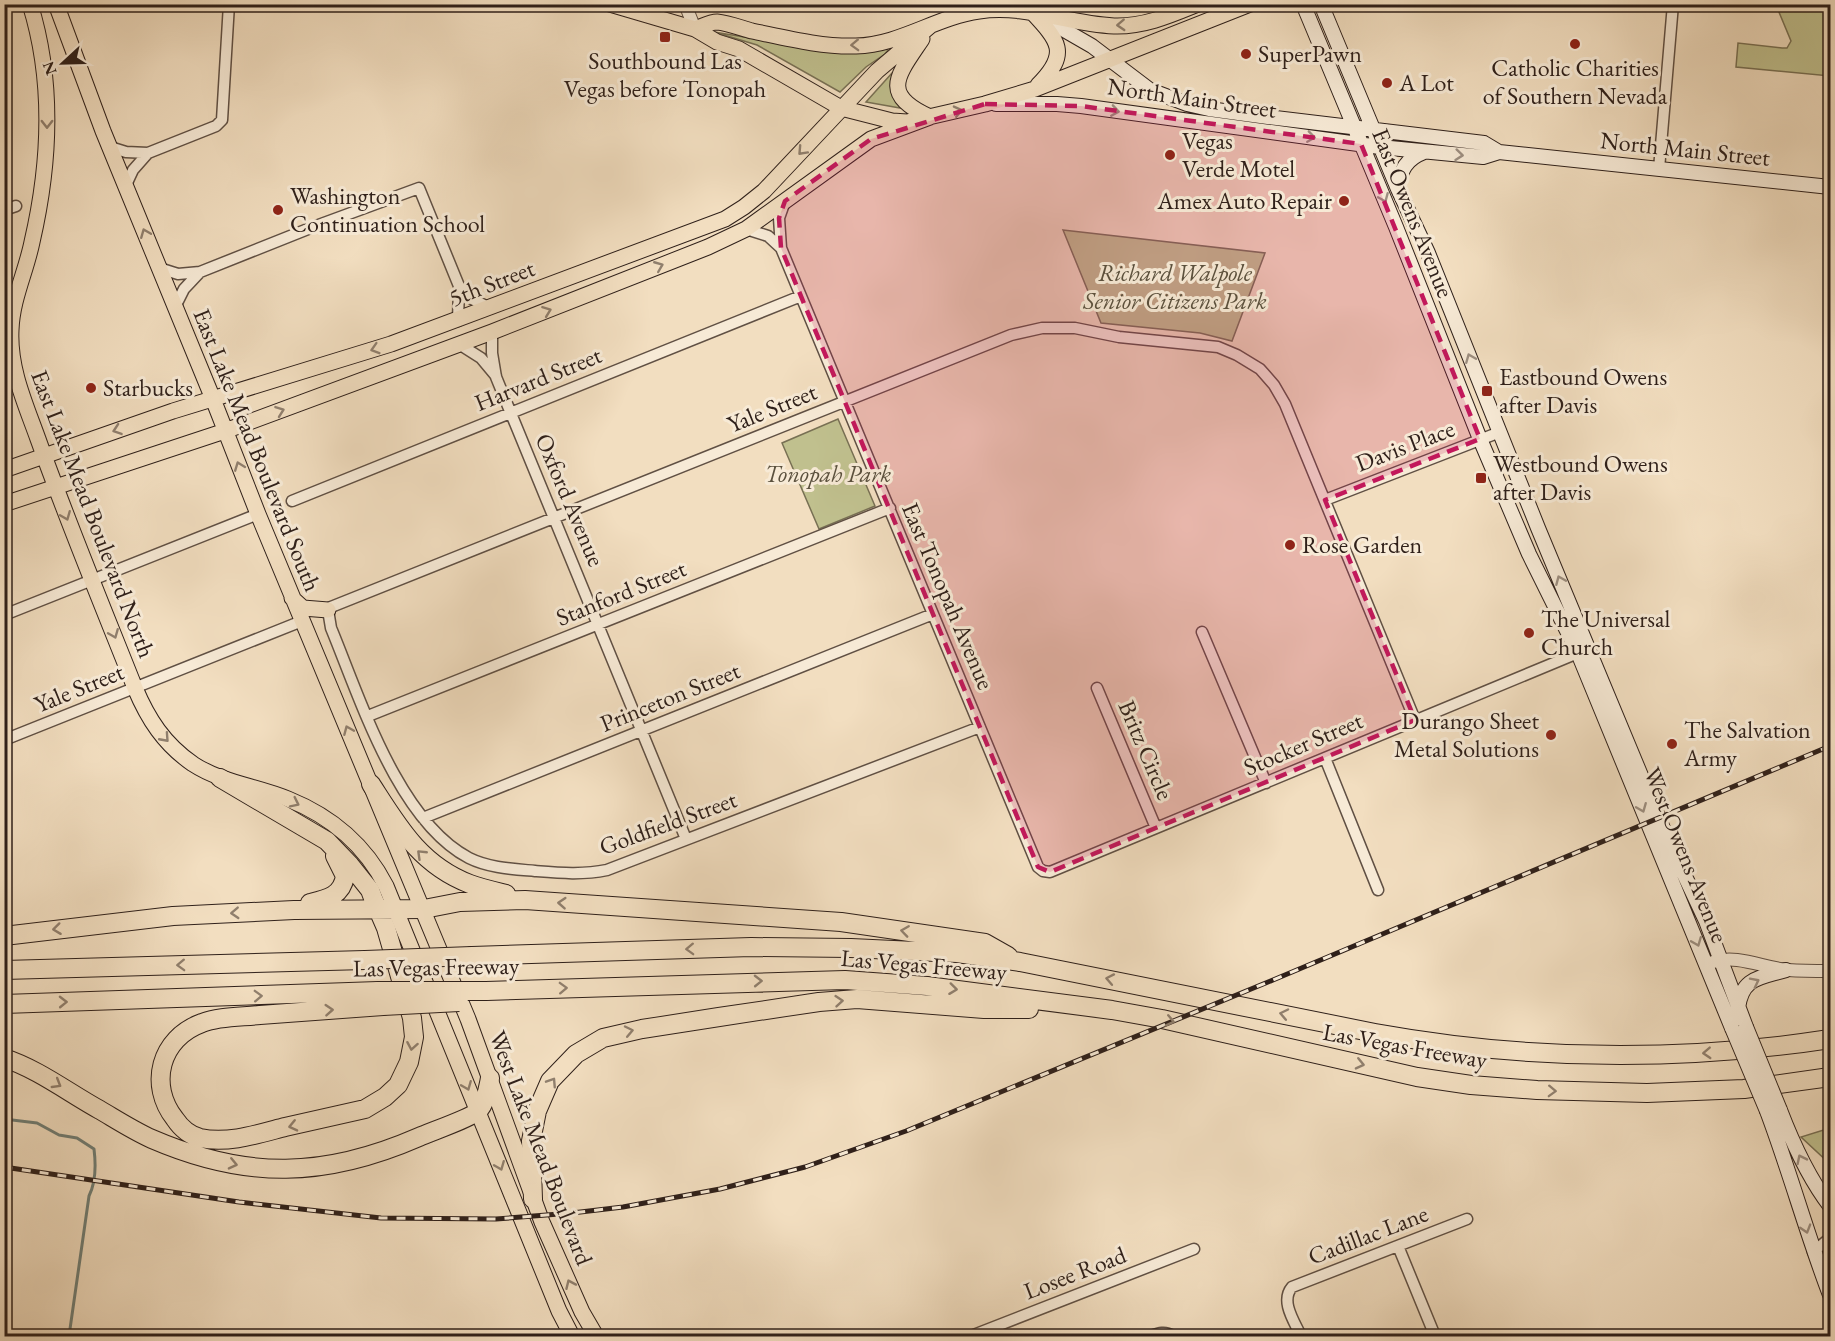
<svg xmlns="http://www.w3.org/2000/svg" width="1835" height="1341" viewBox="0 0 1835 1341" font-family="'EB Garamond',serif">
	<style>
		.green { fill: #c0c08e; stroke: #787054; stroke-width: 1.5 }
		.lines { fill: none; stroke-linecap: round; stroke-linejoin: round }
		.stream { stroke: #707e75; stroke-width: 3 }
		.minor-casing { stroke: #605044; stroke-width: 13 }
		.tertiary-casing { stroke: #605044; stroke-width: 14 }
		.secondary-casing { stroke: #2f201a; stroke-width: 16 }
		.primary-casing { stroke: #2f201a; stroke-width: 17 }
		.motorway-casing { stroke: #2f201a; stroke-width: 20 }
		.minor { stroke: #f7ead6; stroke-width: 10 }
		.tertiary { stroke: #f7ead6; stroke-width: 12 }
		.secondary { stroke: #f7ead6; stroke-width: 14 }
		.primary { stroke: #f2dec0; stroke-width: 15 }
		.motorway { stroke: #f2dec0; stroke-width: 18 }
		.rail-casing { stroke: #2f201a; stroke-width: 5 }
		.rail { stroke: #f7ead6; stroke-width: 3; stroke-dasharray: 9; stroke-linecap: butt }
		.secondary-bridge-casing { stroke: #2f201a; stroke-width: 16; stroke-linecap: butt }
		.motorway-bridge-casing { stroke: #2f201a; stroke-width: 20; stroke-linecap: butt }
		.secondary-bridge { stroke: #f7ead6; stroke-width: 14 }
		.motorway-bridge { stroke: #f2dec0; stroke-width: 18 }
		.oneway { stroke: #907f6d }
		.oneway2 { stroke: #9d8f81 }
		.marked { fill: #c2185b; fill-opacity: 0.2; stroke: #c2185b; stroke-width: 4.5; stroke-dasharray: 12 8; stroke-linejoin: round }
		.poi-dot { fill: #8f2418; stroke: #f7ead6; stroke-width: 2 }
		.labels { text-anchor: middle; stroke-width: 6; stroke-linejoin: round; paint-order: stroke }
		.poi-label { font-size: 24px; fill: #2f201a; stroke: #f7ead6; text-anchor: start }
		.street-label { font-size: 24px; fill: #2f201a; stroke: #f7ead6 }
		.park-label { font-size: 24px; font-style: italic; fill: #5a503d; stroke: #f7ead6 }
	</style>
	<rect width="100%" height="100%" fill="#f2dec0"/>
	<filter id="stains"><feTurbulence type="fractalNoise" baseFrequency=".00333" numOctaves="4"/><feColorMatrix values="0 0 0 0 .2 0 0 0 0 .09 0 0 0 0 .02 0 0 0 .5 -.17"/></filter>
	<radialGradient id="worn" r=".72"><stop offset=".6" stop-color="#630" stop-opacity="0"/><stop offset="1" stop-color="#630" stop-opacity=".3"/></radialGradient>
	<path class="green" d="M 1776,5 L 1830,5 L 1830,76 L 1736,67 L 1738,43 L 1782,48 L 1787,48 L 1791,41 Z
		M 714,32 L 806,47 L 886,47 L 888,50 L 885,54 L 866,67 L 840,92 L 757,45 Z
		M 892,73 L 893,86 L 900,108 L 866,102 Z
		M 1063,230 L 1265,253 L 1232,341 L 1200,333 L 1101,323 Z
		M 838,419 L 875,506 L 819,529 L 782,443 Z
		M 1830,1128 L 1830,1164 L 1801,1137 Z"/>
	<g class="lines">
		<path class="stream" d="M 4,1119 L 37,1123 L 59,1135 L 77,1138 L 94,1149 C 96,1165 96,1182 89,1196 L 69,1336"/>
		<defs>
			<path id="minor" d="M 110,147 L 126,152 L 148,153 L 216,126 L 222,120 L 229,4
				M 1659,169 L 1673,4
				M 126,185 L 133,170 L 148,153
				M 785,201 L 779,218 L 781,248 L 1038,867 L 1043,871 L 1050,872 L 1578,653
				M 4,210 L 16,206
				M 746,229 L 768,236 L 781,248
				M 159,268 L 178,274 L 200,272 L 313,227 L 419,188 L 459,286 L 468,297 L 490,308
				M 175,307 L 184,289 L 200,272
				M 458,321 L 459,286
				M 492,332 L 492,353 L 496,377 L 686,839
				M 459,344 L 481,358 L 496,376
				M 1325,500 L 1500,432
				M 292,501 L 801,296
				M 4,615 L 258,514
				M 1202,632 L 1266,783
				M 1097,688 L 1156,828
				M 368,716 L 890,508
				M 980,727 L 607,870 C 583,875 560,873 535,871 C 513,869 489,868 469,858 C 398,821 360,698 331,628 L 328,610 L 331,607 L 1011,335 L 1042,328 L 1075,328 L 1119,337 L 1218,347 L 1237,355 L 1260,369 L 1274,385 L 1285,404 L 1415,720
				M 4,740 L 302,621
				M 1325,758 L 1378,890
				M 423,818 L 933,614
				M 1398,1246 L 1435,1336
				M 1813,1252 L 1830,1238
				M 971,1336 L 1194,1249
				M 1151,1336 C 1159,1333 1165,1331 1173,1336
				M 1301,1336 C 1294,1321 1280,1301 1292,1287 L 1467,1219"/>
			<path id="tertiary" d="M 685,4 L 695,29
				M 1713,962 C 1737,954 1764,968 1788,970 C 1802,971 1816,971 1830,971"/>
			<path id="secondary" d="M 1303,4 L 1396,227 L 1480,439 L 1529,554 L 1578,653 L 1732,1028
				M 1321,4 L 1398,189 L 1428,253 L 1538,528 L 1667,838 L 1706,921 L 1746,1027
				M 1040,16 L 1092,46 L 1150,90 L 1187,104 L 1209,109 L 1268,117 L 1484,143 L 1499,152
				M 996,104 L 1057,104 L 1081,106 L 1380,147 L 1483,157 L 1499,152 L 1830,187
				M 1398,189 C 1400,170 1406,159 1424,152
				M 1738,1008 C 1742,977 1760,978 1786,970
				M 1780,1110 C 1793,1144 1808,1177 1830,1206
				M 1767,1111 C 1790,1172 1807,1235 1830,1295"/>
			<path id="primary" d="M 30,4 C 54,81 50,164 32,242 C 26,272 12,299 11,330 C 9,368 25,403 38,439 C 68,523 102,605 135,688 C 148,719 164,744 193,764 C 222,783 257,786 288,799 C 330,816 365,845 386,886 L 559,1311 L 572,1336
				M 56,4 L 103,131 L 213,399 L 258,514 L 468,1019 L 542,1222 L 582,1312 L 596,1336
				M 610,4 L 695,29 L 717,42 L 739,49 L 841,108 L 892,121 L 907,122 L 985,104 L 1035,89 L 1250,4
				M 1031,11 C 1059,41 1070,53 1038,85
				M 695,29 C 701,27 710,22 717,22 C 728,23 741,28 752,31 C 786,38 821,47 856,46 C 900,45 936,17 979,11 C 1026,4 1067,24 1114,26 C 1144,27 1171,15 1198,4
				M 922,39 C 898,75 879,94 930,117
				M 4,470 L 173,411 L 391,344 L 725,219 L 744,207 L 764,191 L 877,71 L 930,26
				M 4,504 L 225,431 L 492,332 L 708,247 L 746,229 L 871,139 L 930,117
				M 292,598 L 303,608 L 328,610"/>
			<path id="motorway" d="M 220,778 L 327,841 L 350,865 L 370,890 L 373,898 L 386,928 L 412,1018 L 414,1037 L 409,1062 L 398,1085 L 385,1097 L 365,1109 C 338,1115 312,1121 285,1127 C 258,1134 228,1144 200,1138 C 189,1135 181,1128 175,1119 C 148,1085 160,1038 202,1023 C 219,1016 242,1017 260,1015 C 301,1012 342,1009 383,1006
				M 371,784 C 398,826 420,865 470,884 C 481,888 494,891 506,894
				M 310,903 C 327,899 342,896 345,876 L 335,856
				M 4,936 L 173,916 L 294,910 L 424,909 L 460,902 L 525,900 L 841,922 L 985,943 L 1008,956
				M 472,956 L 751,947 L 851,948 L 957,953 L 1020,962 L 1375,1033 C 1525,1060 1680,1062 1830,1039
				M 4,970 L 365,960
				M 486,991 L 845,980 L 927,986 L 1112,1010 L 1162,1019 L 1417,1077 L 1471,1085 L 1537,1090 L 1647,1093 L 1744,1089 L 1830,1077
				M 4,1004 L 378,991
				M 4,1058 C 38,1069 69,1093 100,1110 C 117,1120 134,1131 152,1139 C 247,1180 325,1178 419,1137 C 430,1132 471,1118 478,1111 C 486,1103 488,1088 490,1078
				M 533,1199 L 531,1141 L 537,1111 L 550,1081 L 576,1054 L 603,1038 L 642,1029 L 719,1017 L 819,1002 L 857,999 L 984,1009 L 1029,1009"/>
		</defs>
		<use href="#minor" class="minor-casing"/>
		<use href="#tertiary" class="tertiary-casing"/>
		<use href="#secondary" class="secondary-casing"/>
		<use href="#primary" class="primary-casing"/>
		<use href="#motorway" class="motorway-casing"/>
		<use href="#minor" class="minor"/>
		<use href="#tertiary" class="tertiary"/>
		<use href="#secondary" class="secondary"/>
		<use href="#primary" class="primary"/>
		<use href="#motorway" class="motorway"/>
		<defs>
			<path id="rail" d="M 4,1167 L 239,1202 L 381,1218 L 496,1219 L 572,1213 L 623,1207 L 720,1189 L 805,1167 L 906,1131 L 1273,980 L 1830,746"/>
		</defs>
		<use href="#rail" class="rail-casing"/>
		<use href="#rail" class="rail"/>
		<defs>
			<path id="secondary-bridge" d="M 1746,1027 L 1780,1110
				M 1732,1028 L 1767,1111"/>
			<path id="motorway-bridge" d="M 365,960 L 472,956
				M 378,991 L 486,991
				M 383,1006 L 459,1002"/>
		</defs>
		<use href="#secondary-bridge" class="secondary-bridge-casing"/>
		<use href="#motorway-bridge" class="motorway-bridge-casing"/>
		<use href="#secondary-bridge" class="secondary-bridge"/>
		<use href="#motorway-bridge" class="motorway-bridge"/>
	</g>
	<defs><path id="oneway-chevron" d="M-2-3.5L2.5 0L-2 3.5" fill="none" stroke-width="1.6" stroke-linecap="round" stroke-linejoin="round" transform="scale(1.5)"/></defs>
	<g class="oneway">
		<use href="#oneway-chevron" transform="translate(1121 25) rotate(177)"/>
		<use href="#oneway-chevron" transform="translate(855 45) rotate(178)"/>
		<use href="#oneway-chevron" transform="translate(958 111) rotate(-13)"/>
		<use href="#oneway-chevron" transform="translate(47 124) rotate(90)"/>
		<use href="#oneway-chevron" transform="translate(802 151) rotate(133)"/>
		<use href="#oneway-chevron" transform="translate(145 233) rotate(-112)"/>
		<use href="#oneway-chevron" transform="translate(659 266) rotate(-22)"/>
		<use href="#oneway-chevron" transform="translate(547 311) rotate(-21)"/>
		<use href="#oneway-chevron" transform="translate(375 349) rotate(163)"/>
		<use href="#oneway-chevron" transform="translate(280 411) rotate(-20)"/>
		<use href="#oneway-chevron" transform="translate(117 430) rotate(161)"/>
		<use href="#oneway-chevron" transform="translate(239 466) rotate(-111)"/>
		<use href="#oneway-chevron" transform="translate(66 516) rotate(68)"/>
		<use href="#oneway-chevron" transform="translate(114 634) rotate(68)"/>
		<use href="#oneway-chevron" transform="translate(348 730) rotate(-113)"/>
		<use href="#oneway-chevron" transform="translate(165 738) rotate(48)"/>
		<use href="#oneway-chevron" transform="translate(295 803) rotate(26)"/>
		<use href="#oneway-chevron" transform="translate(421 854) rotate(-136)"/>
		<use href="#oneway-chevron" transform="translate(562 903) rotate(-176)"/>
		<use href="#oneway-chevron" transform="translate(235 913) rotate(177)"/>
		<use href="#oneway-chevron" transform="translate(57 929) rotate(173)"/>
		<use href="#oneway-chevron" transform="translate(905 931) rotate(-172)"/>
		<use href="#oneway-chevron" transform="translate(690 949) rotate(178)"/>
		<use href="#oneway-chevron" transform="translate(181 965) rotate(178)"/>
		<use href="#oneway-chevron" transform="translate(1110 979) rotate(-169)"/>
		<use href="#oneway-chevron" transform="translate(758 981) rotate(-1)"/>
		<use href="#oneway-chevron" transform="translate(563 988) rotate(-2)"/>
		<use href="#oneway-chevron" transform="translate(953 989) rotate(7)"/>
		<use href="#oneway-chevron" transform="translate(258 996) rotate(-2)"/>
		<use href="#oneway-chevron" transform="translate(839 1001) rotate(-5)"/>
		<use href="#oneway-chevron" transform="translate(63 1002) rotate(-1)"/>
		<use href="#oneway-chevron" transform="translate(329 1010) rotate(-4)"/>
		<use href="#oneway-chevron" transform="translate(1284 1014) rotate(-168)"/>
		<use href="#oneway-chevron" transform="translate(1170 1021) rotate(13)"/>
		<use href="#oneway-chevron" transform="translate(629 1031) rotate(-12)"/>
		<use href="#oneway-chevron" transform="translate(412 1046) rotate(100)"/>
		<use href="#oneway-chevron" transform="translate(1707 1053) rotate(177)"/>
		<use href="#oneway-chevron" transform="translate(1360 1064) rotate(13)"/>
		<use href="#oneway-chevron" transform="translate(552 1082) rotate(-57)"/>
		<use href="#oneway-chevron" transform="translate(57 1084) rotate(31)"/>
		<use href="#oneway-chevron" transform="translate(467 1086) rotate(68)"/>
		<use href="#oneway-chevron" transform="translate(1552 1091) rotate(2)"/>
		<use href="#oneway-chevron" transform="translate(293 1126) rotate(167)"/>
		<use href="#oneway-chevron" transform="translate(233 1164) rotate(13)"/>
		<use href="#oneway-chevron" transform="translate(500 1166) rotate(68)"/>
		<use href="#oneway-chevron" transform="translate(570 1284) rotate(-114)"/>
	</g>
	<g class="oneway2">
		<use href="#oneway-chevron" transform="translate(1115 111) rotate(9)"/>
		<use href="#oneway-chevron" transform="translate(1311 137) rotate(8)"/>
		<use href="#oneway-chevron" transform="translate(1459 155) rotate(6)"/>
		<use href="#oneway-chevron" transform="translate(1384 198) rotate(67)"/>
		<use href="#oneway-chevron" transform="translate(1470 358) rotate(-112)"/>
		<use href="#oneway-chevron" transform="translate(1560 580) rotate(-113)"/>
		<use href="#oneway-chevron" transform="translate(1642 808) rotate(68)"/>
		<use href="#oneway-chevron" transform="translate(1697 942) rotate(68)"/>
		<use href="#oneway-chevron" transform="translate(1755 982) rotate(-27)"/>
		<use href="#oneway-chevron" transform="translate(1801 1159) rotate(-116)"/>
		<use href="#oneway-chevron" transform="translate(1806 1229) rotate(73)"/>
	</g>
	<path class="marked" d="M 985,104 L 1081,106 L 1361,144 L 1480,439 L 1325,500 L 1415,720 L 1050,872 L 1038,867 L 781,248 L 779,218 L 785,201 L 871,139 Z"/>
	<g class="poi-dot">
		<rect x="659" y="31" width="12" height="12" rx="3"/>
		<circle cx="1575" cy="44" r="6"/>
		<circle cx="1246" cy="54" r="6"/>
		<circle cx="1387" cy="83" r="6"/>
		<circle cx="1170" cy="155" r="6"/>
		<circle cx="1344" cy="201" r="6"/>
		<circle cx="278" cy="210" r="6"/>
		<circle cx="91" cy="388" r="6"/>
		<rect x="1481" y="385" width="12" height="12" rx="3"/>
		<rect x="1475" y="472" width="12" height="12" rx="3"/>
		<circle cx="1290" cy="545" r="6"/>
		<circle cx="1529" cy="633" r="6"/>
		<circle cx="1551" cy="735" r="6"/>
		<circle cx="1672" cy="744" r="6"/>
	</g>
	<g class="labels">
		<g class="poi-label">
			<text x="1258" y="62">SuperPawn</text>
			<text x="665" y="69" text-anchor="middle">Southbound Las<tspan x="665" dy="28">Vegas before Tonopah</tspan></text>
			<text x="1575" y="76" text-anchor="middle">Catholic Charities<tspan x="1575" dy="28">of Southern Nevada</tspan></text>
			<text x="1399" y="91">A Lot</text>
			<text x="1182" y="149">Vegas<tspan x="1182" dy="28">Verde Motel</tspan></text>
			<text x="290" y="204">Washington<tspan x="290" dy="28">Continuation School</tspan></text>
			<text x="1332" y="209" text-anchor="end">Amex Auto Repair</text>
			<text x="1499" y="385">Eastbound Owens<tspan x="1499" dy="28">after Davis</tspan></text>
			<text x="103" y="396">Starbucks</text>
			<text x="1493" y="472">Westbound Owens<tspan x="1493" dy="28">after Davis</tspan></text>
			<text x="1302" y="553">Rose Garden</text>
			<text x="1541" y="627">The Universal<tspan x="1541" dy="28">Church</tspan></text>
			<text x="1539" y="729" text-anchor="end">Durango Sheet<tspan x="1539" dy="28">Metal Solutions</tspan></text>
			<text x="1684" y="738">The Salvation<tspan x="1684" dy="28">Army</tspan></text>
		</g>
		<g class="street-label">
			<text transform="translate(1192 98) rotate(8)" y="8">North Main Street</text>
			<text transform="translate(1685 149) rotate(6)" y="8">North Main Street</text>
			<text transform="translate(1413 213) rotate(68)" y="8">East Owens Avenue</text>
			<text transform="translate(492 283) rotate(-21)" y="8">5th Street</text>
			<text transform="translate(538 379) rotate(-22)" y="8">Harvard Street</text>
			<text transform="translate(772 408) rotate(-22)" y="8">Yale Street</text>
			<text transform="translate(1405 446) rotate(-21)" y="8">Davis Place</text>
			<text transform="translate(257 450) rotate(68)" y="8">East Lake Mead Boulevard South</text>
			<text transform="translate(570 500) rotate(67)" y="8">Oxford Avenue</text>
			<text transform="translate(93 514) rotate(69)" y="8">East Lake Mead Boulevard North</text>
			<text transform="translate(621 593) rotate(-22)" y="8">Stanford Street</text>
			<text transform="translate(948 596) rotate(67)" y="8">East Tonopah Avenue</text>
			<text transform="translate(79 688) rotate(-22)" y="8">Yale Street</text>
			<text transform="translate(670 697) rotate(-22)" y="8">Princeton Street</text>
			<text transform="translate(1303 744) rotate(-23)" y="8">Stocker Street</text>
			<text transform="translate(1146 750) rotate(67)" y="8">Britz Circle</text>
			<text transform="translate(668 823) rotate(-20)" y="8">Goldfield Street</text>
			<text transform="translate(1686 855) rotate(68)" y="8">West Owens Avenue</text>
			<text transform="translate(924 965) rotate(5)" y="8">Las Vegas Freeway</text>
			<text transform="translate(436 967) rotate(-1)" y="8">Las Vegas Freeway</text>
			<text transform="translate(1405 1046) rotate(10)" y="8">Las Vegas Freeway</text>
			<text transform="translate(541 1148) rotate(69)" y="8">West Lake Mead Boulevard</text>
			<text transform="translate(1368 1235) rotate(-21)" y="8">Cadillac Lane</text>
			<text transform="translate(1075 1273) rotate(-21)" y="8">Losee Road</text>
		</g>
		<g class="park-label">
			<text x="1175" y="281">Richard Walpole<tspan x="1175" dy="28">Senior Citizens Park</tspan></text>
			<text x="828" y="482">Tonopah Park</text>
		</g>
	</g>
	<rect width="1835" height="1341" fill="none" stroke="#f2dec0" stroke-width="24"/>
	<rect x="6" y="6" width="1823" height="1329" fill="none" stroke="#2f201a" stroke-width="3"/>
	<rect x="12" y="12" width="1811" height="1317" fill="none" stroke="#2f201a" stroke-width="1.5"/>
	<g transform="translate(63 63) rotate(248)" stroke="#f7ead6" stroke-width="4.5" paint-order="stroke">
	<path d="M0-4.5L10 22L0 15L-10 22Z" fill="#2f201a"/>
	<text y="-9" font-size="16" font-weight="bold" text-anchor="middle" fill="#2f201a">N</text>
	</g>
	<rect width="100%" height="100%" filter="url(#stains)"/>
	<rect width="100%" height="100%" fill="url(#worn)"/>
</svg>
